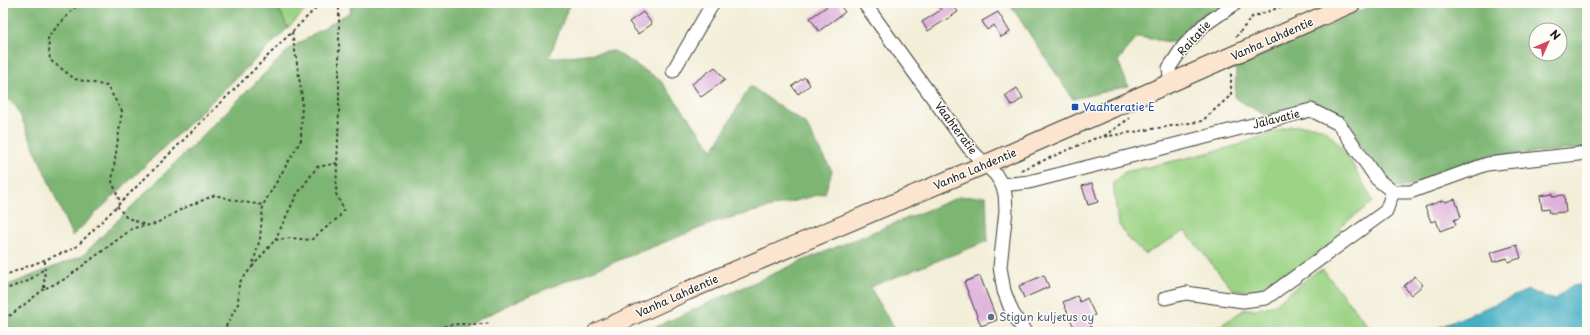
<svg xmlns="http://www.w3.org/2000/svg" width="1590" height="335" viewBox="0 0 1590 335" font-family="'Playpen Sans',sans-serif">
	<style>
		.green { fill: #9cd385; stroke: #5c7850 }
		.forest { fill: #7db572; stroke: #4c6847; fill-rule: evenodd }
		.water { fill: #44afc3; stroke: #306670 }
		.building { fill: #deb0da }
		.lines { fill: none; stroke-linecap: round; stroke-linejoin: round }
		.minor-casing { stroke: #3c3c38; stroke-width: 15 }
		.secondary-casing { stroke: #3c3c38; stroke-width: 20 }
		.path { stroke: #3c3c38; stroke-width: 2; stroke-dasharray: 3 3; stroke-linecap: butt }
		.minor { stroke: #fff; stroke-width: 13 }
		.secondary { stroke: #fbe5cf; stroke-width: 18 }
		.transit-dot { fill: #1a4fb4; stroke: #fdfcf7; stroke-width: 1.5 }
		.service-dot { fill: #5c6f8a; stroke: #fdfcf7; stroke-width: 1.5 }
		.labels { text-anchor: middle; stroke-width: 3; stroke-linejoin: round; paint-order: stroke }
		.street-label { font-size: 11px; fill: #1c1c1c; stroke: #fdfcf7 }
		.transit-label { font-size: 11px; fill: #164399; stroke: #fdfcf7; text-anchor: start }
		.service-label { font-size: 11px; fill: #4e5e75; stroke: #fdfcf7; text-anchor: start }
	</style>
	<rect width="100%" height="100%" fill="#fdfcf7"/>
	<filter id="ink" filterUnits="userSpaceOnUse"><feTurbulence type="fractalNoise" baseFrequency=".025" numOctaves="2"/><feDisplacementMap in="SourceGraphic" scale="8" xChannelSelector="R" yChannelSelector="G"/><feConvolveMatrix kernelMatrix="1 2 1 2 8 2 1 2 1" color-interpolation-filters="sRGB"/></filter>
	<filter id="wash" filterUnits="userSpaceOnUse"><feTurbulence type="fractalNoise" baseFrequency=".012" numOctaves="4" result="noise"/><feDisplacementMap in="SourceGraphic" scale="16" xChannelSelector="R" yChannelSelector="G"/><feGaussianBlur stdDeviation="0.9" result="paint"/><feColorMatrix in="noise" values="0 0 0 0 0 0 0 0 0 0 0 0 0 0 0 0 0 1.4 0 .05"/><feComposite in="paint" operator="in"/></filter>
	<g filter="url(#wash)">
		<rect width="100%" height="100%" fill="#f3eed8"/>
		<path class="green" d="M 276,3 L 312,3 L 288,28 Z
			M 1290,126 C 1300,126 1310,124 1320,128 C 1338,134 1365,185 1373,202 L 1339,227 L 1343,236 L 1270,287 L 1258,292 L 1232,289 L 1185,231 L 1145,254 L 1128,238 L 1118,223 L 1113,183 L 1125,172 L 1183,159 L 1235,146 Z
			M 1323,270 L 1373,332 L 1211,332 L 1245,309 L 1255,309 L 1272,306 L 1316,272 Z"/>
		<path class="forest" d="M 3,3 L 276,3 L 288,28 L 72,236 L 17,108 L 3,93 Z
			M 351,3 L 570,3 L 549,58 L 614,51 L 660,80 L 713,150 L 750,86 L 806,124 L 832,171 L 825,193 L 718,221 L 521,299 L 453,332 L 3,332 L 3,287 L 82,256 L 289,49 L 350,12 Z
			M 1009,3 L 1227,3 L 1178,43 L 1137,37 L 1118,61 L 1128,86 L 1073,99 Z
			M 1378,3 L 1587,3 L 1587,148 L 1485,157 L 1407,187 L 1393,187 L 1380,175 L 1343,120 L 1313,104 L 1266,116 L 1235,98 L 1236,66 ZM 1536,30 L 1560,30 L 1560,54 L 1536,54 Z
			M 986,196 L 988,241 L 870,287 L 896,332 L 644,332 L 802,261 L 959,197 Z"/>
		<path class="water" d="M 1587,283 L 1587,332 L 1433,332 L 1435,329 L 1528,290 L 1554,300 L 1569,287 Z"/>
		<g id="blocks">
			<path class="building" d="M 832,3 L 838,3 L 845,12 L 819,31 L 810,18 Z
				M 936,3 L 952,3 L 958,12 L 928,31 L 922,22 L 941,10 Z
				M 643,12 L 652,24 L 638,34 L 629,22 Z
				M 998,12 L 1010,32 L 1001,37 L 994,25 L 987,30 L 982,21 Z
				M 715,67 L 725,80 L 701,97 L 692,84 Z
				M 805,77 L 810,85 L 798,94 L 792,86 Z
				M 1017,88 L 1023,98 L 1012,106 L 1005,96 Z
				M 1092,183 L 1098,202 L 1088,205 L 1082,186 Z
				M 1553,193 L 1553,196 L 1564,195 L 1566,212 L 1550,213 L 1549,208 L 1542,209 L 1540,195 Z
				M 1455,199 L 1461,217 L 1454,220 L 1456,225 L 1440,231 L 1436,220 L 1431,222 L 1425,207 L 1444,200 L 1445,202 Z
				M 1517,245 L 1521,258 L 1508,262 L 1507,258 L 1493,262 L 1490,253 Z
				M 1044,275 L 1049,287 L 1024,298 L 1019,286 Z
				M 980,276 L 997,320 L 981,326 L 964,282 Z
				M 1415,276 L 1423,285 L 1411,295 L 1404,286 Z
				M 1077,296 L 1080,302 L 1087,298 L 1095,315 L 1087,319 L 1091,327 L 1079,332 L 1076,332 L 1063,302 Z"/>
		</g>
	</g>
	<g filter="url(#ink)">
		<use href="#blocks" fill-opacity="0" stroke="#3c3c38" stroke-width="1"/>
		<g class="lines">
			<defs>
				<path id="minor" d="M 864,3 L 969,148 L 996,175 L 1002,185 L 1005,194 L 1006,210 L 1000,267 L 1004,291 L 1012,312 L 1025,332
					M 673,71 L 713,3
					M 1171,84 L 1169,68 L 1183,47 L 1204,25 L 1236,3
					M 1002,185 L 1029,182 L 1311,110 L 1339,124 L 1377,179 L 1393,192 L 1410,192 L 1487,164 L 1587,153
					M 1165,298 L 1186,293 L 1243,301 L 1266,298 L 1386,211 L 1393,192"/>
				<path id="secondary" d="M 597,332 L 687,291 L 986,164 L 1352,3"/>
			</defs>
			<use href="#minor" class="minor-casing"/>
			<use href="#secondary" class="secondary-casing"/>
			<path class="path" d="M 69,3 L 75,7 L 48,37 L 50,60 L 75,79 L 107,86 L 122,111 L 112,181 L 120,202
				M 75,7 L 78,3
				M 1236,37 L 1252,17 L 1292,3
				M 1104,136 L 1130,118
				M 1021,170 L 1096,138 L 1202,121 L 1231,95 L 1231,72
				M 117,206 L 126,217 L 145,225
				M 275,240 L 296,196 L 317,167 L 338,163
				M 45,261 L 44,289 L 65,279 L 133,228 L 155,224 L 182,209 L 215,195 L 237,201 L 263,205
				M 252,267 L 275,240 L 291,238 L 311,240 L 339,217 L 344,209 L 336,194 L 339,112 L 339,3
				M 3,276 L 75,248 L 321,3
				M 3,290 L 28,281 L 44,269
				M 3,317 L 11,315 L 44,289
				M 223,332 L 238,304 L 239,283 L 252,267 L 260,239 L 263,205 L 301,140 L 302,96 L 292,32
				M 433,332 C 450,319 471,327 490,323"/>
			<use href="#minor" class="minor"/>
			<use href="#secondary" class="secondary"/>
		</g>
	</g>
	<rect class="transit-dot" x="1071" y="103" width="8" height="8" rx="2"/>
	<circle class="service-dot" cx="991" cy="317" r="4"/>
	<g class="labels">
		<g class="street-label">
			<text transform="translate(1194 38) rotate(-47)" y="4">Raitatie</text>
			<text transform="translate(1272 39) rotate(-24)" y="4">Vanha Lahdentie</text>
			<text transform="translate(1276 119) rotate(-14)" y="4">Jalavatie</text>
			<text transform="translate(956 128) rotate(53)" y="4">Vaahteratie</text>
			<text transform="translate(975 169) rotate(-23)" y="4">Vanha Lahdentie</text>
			<text transform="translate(677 296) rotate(-24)" y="4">Vanha Lahdentie</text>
		</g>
		<g class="transit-label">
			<text x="1083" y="111">Vaahteratie E</text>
		</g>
		<g class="service-label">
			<text x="999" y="321">Stigun kuljetus oy</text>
		</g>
	</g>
	<rect width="1590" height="335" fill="none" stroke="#fdfcf7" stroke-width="16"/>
	<g transform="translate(1548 42) rotate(45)"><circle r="19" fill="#fdfcf7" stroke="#a3a29f"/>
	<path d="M0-3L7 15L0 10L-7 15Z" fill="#d1495b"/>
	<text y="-6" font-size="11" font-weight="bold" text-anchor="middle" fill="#1c1c1c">N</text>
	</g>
</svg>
